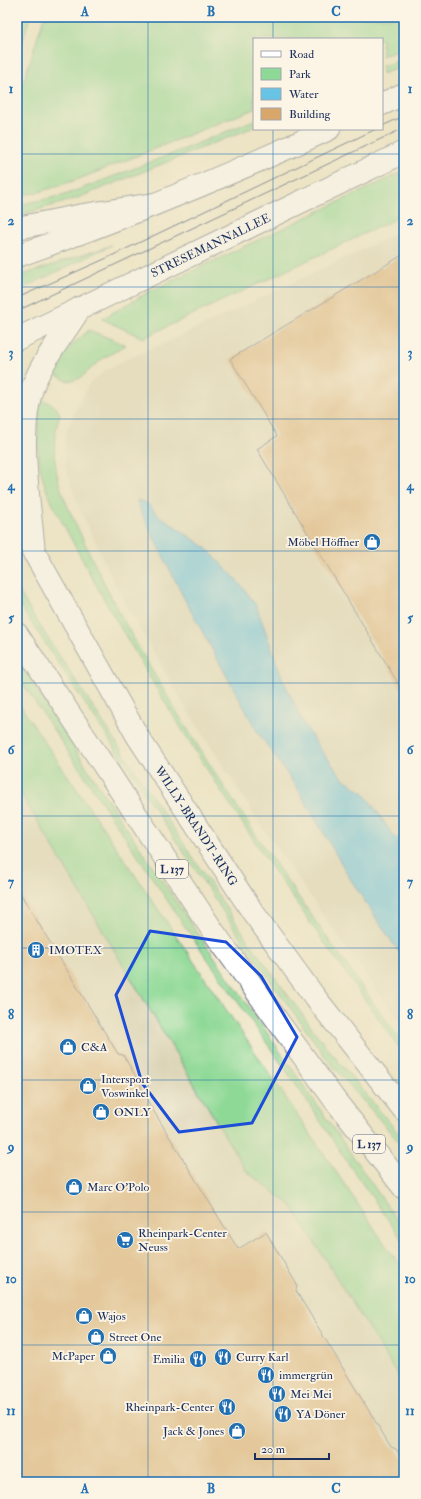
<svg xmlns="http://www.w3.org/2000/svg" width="421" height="1499" viewBox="0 0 421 1499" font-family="'IM FELL Double Pica',serif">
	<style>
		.built { fill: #dbd4b6 }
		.green { fill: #8ed996; stroke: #54847a }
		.water { fill: #67c4e5; stroke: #417aa2 }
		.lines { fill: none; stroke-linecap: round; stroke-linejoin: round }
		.stream { stroke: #67c4e5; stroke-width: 7 }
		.building { fill: #d9a76a }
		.secondary-casing { stroke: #646e82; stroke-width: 24 }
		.primary-casing { stroke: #646e82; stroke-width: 24 }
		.motorway-casing { stroke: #646e82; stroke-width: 24 }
		.secondary { stroke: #fff; stroke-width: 22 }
		.primary { stroke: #fff; stroke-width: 22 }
		.motorway { stroke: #fff; stroke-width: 22 }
		.tram { stroke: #1b2f5e; stroke-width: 1 }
		.marked { fill: none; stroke: #1d4ed8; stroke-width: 3; stroke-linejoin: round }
		.grid { fill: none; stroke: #1f6fb2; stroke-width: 1; stroke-opacity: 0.55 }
		.labels { text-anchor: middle; stroke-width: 3.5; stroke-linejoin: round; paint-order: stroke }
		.shield { fill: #fcf5e5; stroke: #5e6a86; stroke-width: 1 }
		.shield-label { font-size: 11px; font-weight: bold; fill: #1b2f5e }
		.street-label { font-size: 12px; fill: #1b2f5e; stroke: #fcf5e5 }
		.poi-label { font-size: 12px; fill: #1b2f5e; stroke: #fcf5e5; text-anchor: start }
		.neatline { fill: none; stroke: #1f6fb2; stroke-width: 1.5 }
		.grid-label { font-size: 13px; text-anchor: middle; font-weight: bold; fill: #1f6fb2 }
	</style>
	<rect width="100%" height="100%" fill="#fcf5e5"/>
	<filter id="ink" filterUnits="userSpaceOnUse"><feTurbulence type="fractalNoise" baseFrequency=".025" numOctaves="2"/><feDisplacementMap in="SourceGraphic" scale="8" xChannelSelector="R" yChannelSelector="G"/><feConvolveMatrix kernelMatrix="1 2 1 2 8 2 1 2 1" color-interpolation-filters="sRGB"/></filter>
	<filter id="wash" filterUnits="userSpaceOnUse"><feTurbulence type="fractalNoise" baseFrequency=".012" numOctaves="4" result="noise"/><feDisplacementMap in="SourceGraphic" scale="16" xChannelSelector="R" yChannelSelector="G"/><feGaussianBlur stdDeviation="0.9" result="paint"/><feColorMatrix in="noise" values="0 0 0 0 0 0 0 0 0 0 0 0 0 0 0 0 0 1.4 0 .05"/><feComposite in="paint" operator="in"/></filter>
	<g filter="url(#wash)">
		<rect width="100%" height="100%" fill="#ece4c4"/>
		<path class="built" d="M 404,230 L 404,1027 L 346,948 L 257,819 L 186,708 L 120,595 L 77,503 L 66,468 L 65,443 L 68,428 L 79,403 L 90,383 L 105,371 L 131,357 L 170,341 Z
			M 17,787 L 246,1171 L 291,1205 L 404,1385 L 404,1482 L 17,1482 Z"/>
		<path class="green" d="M 17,17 L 30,17 L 17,57 Z
			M 44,17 L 404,17 L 404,47 L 382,56 L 382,39 L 254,39 L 254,109 L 79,179 L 36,193 L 17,195 L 17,102 Z
			M 404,59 L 404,66 L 382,74 L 382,66 Z
			M 254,120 L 254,127 L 75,199 L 17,216 L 17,205 L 65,195 L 182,150 Z
			M 404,171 L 404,215 L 143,338 L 102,319 L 150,291 Z
			M 112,245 L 17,291 L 17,277 Z
			M 89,330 L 126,345 L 102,359 L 79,379 L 67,381 L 51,372 C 61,355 74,343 89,330 Z
			M 40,400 C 50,402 55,404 60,414 C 53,435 53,457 58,479 C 63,498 72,516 80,533 C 97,570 115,606 135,641 C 215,782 309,914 404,1045 L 404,1054 C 305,918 209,780 125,635 C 105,602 87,569 69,535 C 60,518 50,501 44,483 C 36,456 37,428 40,400 Z
			M 17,588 L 34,617 L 122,751 L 249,942 L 320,1039 L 404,1140 L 404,1148 L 326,1058 L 244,943 L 17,601 Z
			M 17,659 L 111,805 L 201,938 L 404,1230 L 404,1242 L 352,1169 L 295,1083 L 181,921 L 17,675 Z
			M 17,701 L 391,1253 L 404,1269 L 404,1385 L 291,1205 L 246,1171 L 17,787 Z"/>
		<path class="water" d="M 137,500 L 147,503 L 157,514 L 206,548 L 236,579 L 256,605 L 283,680 L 304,724 L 320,749 L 343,778 L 365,794 L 397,841 L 404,857 L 404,960 L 351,880 L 299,791 L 257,731 L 185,600 L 141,512 Z"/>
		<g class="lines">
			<path class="stream" d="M 397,841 L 404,837"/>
		</g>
		<g id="blocks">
			<path class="building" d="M 404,254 L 404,693 L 257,449 L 277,436 L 230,359 Z
				M 17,888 L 118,1054 L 123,1055 L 141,1085 L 142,1092 L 238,1249 L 266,1232 L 297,1285 L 296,1291 L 391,1447 L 396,1449 L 404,1461 L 404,1482 L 17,1482 Z"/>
		</g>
	</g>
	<g filter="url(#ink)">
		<use href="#blocks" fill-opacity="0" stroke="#646e82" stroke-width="1"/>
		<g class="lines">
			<defs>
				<g id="secondary">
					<path d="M 382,104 L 404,94"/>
					<path d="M 17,256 C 123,219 227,176 329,129"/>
					<path id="s1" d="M 17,339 L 404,152"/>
					<path d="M 34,553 C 30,503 16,430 34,383 C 45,356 65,333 80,308"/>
				</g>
				<g id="primary">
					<path id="s2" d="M 17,522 L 138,737 L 252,911 L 314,996 L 404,1110"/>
					<path d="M 17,634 L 215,934 L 334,1099 L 404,1188"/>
				</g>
				<path id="motorway" d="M 17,228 L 83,215 L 154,204"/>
			</defs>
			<use href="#secondary" class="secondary-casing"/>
			<use href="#primary" class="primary-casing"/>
			<use href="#motorway" class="motorway-casing"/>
			<use href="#secondary" class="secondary"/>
			<use href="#primary" class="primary"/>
			<use href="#motorway" class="motorway"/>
			<path class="tram" d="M 382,126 L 404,116
				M 17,298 L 107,258 L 376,129
				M 17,311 L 404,128"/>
		</g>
	</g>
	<path d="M0 0H421V1499H0ZM 150,931 L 226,942 L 261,976 L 297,1037 L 252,1123 L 179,1132 L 142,1083 L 116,995 Z" fill="#ece4c4" fill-opacity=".55" fill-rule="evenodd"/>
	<path class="marked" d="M 150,931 L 226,942 L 261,976 L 297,1037 L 252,1123 L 179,1132 L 142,1083 L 116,995 Z"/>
	<path class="grid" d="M 148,17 L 148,1482M 273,17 L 273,39M 273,129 L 273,1482M 17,154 L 404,154M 17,287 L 404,287M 17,419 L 404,419M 17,551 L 404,551M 17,683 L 404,683M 17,816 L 404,816M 17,948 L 404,948M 17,1080 L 404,1080M 17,1212 L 404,1212M 17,1345 L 404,1345"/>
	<defs>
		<symbol id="shop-disc" viewBox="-11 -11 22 22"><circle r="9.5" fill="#1f6fb2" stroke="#fcf5e5"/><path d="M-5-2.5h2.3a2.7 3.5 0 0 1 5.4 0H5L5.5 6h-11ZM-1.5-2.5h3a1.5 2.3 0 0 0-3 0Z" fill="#fff"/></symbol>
		<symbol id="building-disc" viewBox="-11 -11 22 22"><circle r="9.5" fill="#1f6fb2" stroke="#fcf5e5"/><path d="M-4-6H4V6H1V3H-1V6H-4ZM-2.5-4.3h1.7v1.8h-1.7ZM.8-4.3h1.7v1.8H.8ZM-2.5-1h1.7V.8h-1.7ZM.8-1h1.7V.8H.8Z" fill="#fff"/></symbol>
		<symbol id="supermarket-disc" viewBox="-11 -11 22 22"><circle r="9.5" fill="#1f6fb2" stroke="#fcf5e5"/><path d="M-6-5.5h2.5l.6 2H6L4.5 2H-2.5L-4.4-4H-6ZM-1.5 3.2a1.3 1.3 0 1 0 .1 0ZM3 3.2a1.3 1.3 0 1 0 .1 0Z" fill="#fff"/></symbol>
		<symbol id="restaurant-disc" viewBox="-11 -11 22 22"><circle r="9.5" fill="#1f6fb2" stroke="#fcf5e5"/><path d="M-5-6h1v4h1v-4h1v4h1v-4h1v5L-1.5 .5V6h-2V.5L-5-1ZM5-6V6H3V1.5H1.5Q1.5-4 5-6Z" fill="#fff"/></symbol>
	</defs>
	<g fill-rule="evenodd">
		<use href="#shop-disc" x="362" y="532" width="20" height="20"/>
		<use href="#building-disc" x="26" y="940" width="20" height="20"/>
		<use href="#shop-disc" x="58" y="1037" width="20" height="20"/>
		<use href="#shop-disc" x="78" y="1076" width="20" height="20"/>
		<use href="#shop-disc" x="91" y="1102" width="20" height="20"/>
		<use href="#shop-disc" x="64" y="1177" width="20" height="20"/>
		<use href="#supermarket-disc" x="115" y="1230" width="20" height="20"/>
		<use href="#shop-disc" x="74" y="1306" width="20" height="20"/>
		<use href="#shop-disc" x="86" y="1327" width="20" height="20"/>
		<use href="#shop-disc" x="98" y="1346" width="20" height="20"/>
		<use href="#restaurant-disc" x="213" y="1347" width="20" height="20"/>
		<use href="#restaurant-disc" x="188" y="1349" width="20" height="20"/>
		<use href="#restaurant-disc" x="256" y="1365" width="20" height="20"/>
		<use href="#restaurant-disc" x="267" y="1384" width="20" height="20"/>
		<use href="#restaurant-disc" x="217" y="1397" width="20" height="20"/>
		<use href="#restaurant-disc" x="273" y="1404" width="20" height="20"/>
		<use href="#shop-disc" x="227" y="1421" width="20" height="20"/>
	</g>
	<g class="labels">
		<g class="shield">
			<rect x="156" y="860" width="32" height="18" rx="3"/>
			<rect x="353" y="1135" width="32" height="18" rx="3"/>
		</g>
		<g class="shield-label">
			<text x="172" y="873">L 137</text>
			<text x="369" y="1148">L 137</text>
		</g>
		<g class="street-label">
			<text dy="4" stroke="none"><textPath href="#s1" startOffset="215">STRESEMANNALLEE</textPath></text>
			<text dy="4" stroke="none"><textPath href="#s2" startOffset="353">WILLY-BRANDT-RING</textPath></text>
		</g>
		<g class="poi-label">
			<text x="359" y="546" text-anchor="end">Möbel Höffner</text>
			<text x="49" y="954">IMOTEX</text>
			<text x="81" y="1051">C&amp;A</text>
			<text x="101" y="1083">Intersport<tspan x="101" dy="14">Voswinkel</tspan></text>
			<text x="114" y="1116">ONLY</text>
			<text x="87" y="1191">Marc O'Polo</text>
			<text x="138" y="1237">Rheinpark-Center<tspan x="138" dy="14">Neuss</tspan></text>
			<text x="97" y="1320">Wajos</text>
			<text x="109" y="1341">Street One</text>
			<text x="95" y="1360" text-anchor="end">McPaper</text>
			<text x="236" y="1361">Curry Karl</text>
			<text x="185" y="1363" text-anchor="end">Emilia</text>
			<text x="279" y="1379">immergrün</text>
			<text x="290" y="1398">Mei Mei</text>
			<text x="214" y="1411" text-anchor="end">Rheinpark-Center</text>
			<text x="296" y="1418">YA Döner</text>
			<text x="224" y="1435" text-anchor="end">Jack &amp; Jones</text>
		</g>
	</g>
	<rect width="421" height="1499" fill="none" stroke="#fcf5e5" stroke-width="44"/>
	<rect x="253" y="38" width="130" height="92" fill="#fcf5e5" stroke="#a2a6af"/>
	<rect x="261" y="51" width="20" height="6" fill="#ffffff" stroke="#a2a6af"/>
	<text x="289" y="58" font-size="12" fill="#1b2f5e">Road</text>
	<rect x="261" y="68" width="20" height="12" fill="#8ed996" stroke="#a2a6af"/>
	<text x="289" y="78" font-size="12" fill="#1b2f5e">Park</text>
	<rect x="261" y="88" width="20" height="12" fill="#67c4e5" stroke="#a2a6af"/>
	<text x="289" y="98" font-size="12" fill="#1b2f5e">Water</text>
	<rect x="261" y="108" width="20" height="12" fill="#d9a76a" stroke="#a2a6af"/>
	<text x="289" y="118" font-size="12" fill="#1b2f5e">Building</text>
	<path d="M255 1453v6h74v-6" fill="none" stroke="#1b2f5e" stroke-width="2"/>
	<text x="261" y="1453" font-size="12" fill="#1b2f5e" stroke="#fcf5e5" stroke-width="3" paint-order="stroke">20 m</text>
	<rect x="22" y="22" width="377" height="1455" class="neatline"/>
	<g class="grid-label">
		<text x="85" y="16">A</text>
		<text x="211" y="16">B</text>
		<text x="336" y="16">C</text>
		<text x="11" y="93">1</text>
		<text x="410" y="93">1</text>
		<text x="11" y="225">2</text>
		<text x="410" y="225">2</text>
		<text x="11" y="357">3</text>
		<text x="410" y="357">3</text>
		<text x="11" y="490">4</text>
		<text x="410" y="490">4</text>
		<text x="11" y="622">5</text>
		<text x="410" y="622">5</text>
		<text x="11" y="754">6</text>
		<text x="410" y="754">6</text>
		<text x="11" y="886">7</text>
		<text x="410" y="886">7</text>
		<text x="11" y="1019">8</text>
		<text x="410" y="1019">8</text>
		<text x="11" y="1151">9</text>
		<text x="410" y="1151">9</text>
		<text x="11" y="1283">10</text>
		<text x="410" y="1283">10</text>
		<text x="11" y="1415">11</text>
		<text x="410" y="1415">11</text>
		<text x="85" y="1493">A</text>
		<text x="211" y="1493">B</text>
		<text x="336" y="1493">C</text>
	</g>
</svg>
